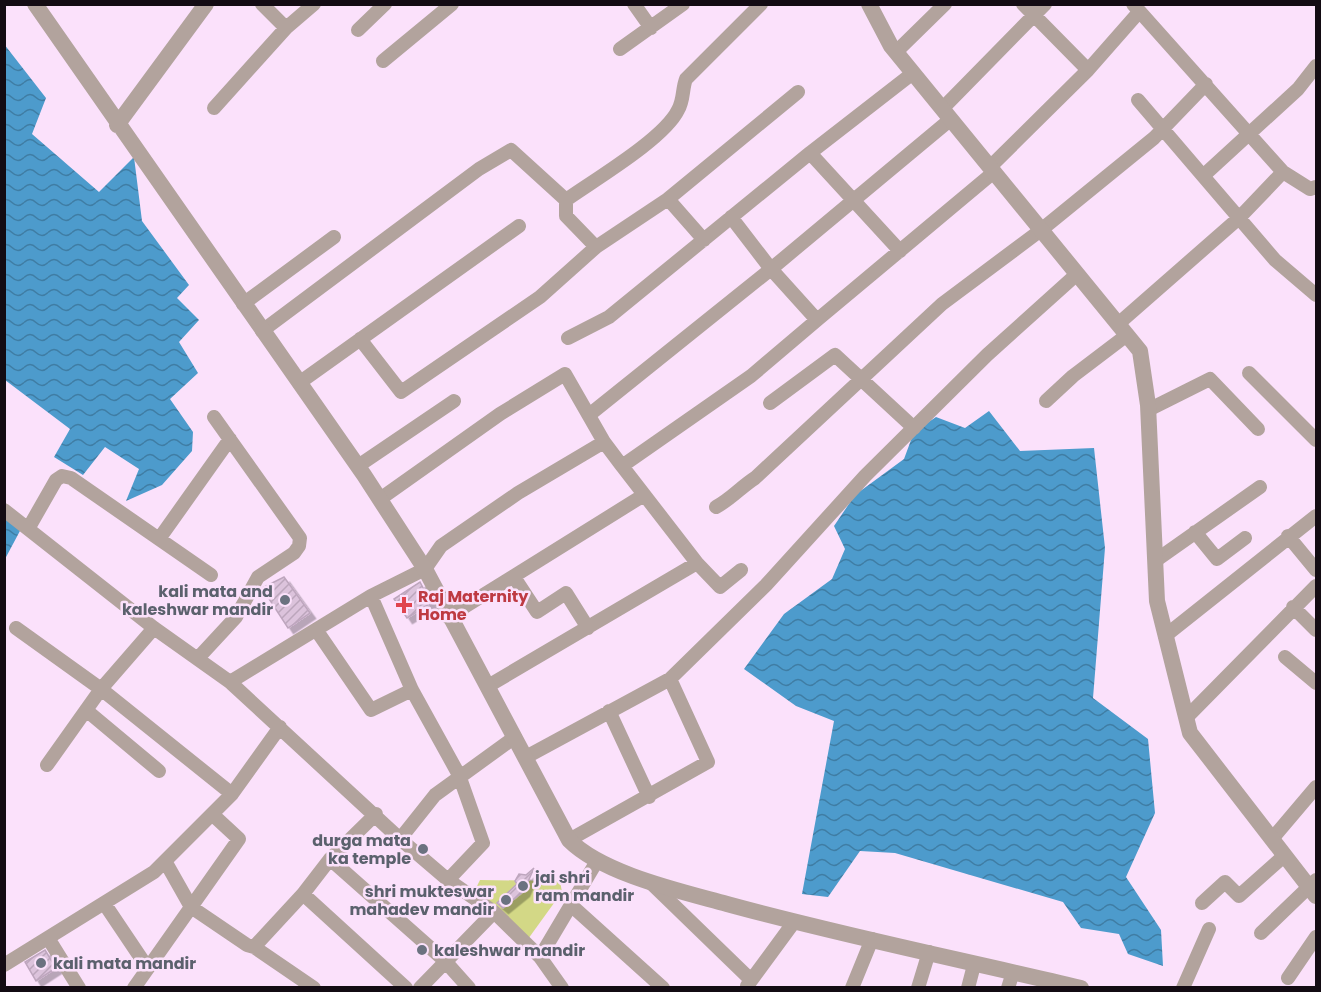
<svg xmlns="http://www.w3.org/2000/svg" width="1321" height="992" viewBox="0 0 1321 992" font-family="Poppins,sans-serif">
	<style>
		.garden { fill: #d3d886 }
		.water { fill: url(#water-waves) }
		.building { fill: url(#building-hatch); stroke: #bea6be; stroke-width: 1.5; filter: url(#shadow) }
		.lines { fill: none; stroke-linecap: round; stroke-linejoin: round }
		.minor { stroke: #b2a39d; stroke-width: 14 }
		.tertiary { stroke: #b2a39d; stroke-width: 16 }
		.worship-dot { fill: #6b7280; stroke: #fbe1fb; stroke-width: 2 }
		.health-dot { fill: #e0444e; stroke: #fbe1fb; stroke-width: 2 }
		.labels { text-anchor: middle; stroke-width: 5; stroke-linejoin: round; paint-order: stroke }
		.worship-label { font-size: 16px; font-weight: bold; fill: #5b616d; stroke: #fbe1fb; text-anchor: end }
		.health-label { font-size: 16px; font-weight: bold; fill: #be3a42; stroke: #fbe1fb; text-anchor: start }
	</style>
	<defs>
		<pattern id="water-waves" width="16" height="10" patternUnits="userSpaceOnUse" patternTransform="scale(1.5)"><rect width="16" height="10" fill="#4d9bcc"/><path d="M0 5q4-4 8 0t8 0" fill="none" stroke="#3f7da4"/></pattern>
		<pattern id="building-hatch" width="6" height="6" patternUnits="userSpaceOnUse" patternTransform="scale(1.5)"><rect width="6" height="6" fill="#dcc3dc"/><path d="M-1 1l2-2M0 6l6-6M5 7l2-2" fill="none" stroke="#bca6bc"/></pattern>
		<filter id="shadow"><feDropShadow dx="5.5" dy="5.5" stdDeviation="0" flood-color="#0004"/></filter>
	</defs>
	<rect width="100%" height="100%" fill="#fbe1fb"/>
	<path class="garden" d="M 480,880 L 560,881 L 562,892 L 523,946 L 476,888 Z"/>
	<path class="water" d="M 4,44 L 46,98 L 32,134 L 99,192 L 134,157 L 142,221 L 189,285 L 177,298 L 199,320 L 179,342 L 198,373 L 170,399 L 193,432 L 192,451 L 162,485 L 126,501 L 139,469 L 105,447 L 83,475 L 54,457 L 70,429 L 5,380 Z
		M 989,411 L 1020,451 L 1094,448 L 1105,548 L 1093,698 L 1148,739 L 1155,813 L 1126,877 L 1161,930 L 1163,966 L 1128,954 L 1119,934 L 1081,928 L 1063,902 L 895,853 L 860,851 L 828,897 L 802,894 L 834,721 L 796,706 L 744,669 L 784,614 L 832,579 L 845,549 L 834,526 L 855,495 L 904,459 L 914,432 L 936,417 L 965,428 Z
		M 5,519 L 21,529 L 5,559 Z"/>
	<path class="building" d="M 284,577 L 310,613 L 288,628 L 262,588 Z
		M 420,582 L 431,603 L 407,618 L 394,599 Z
		M 534,868 L 524,891 L 503,908 L 497,903 L 517,884 L 515,881 L 519,874 L 526,875 Z
		M 45,950 L 56,968 L 36,981 L 25,962 Z"/>
	<g class="lines">
		<path class="minor" d="M 262,4 L 286,28
			M 634,4 L 651,28
			M 1133,4 L 1283,172 L 1310,189 L 1316,187
			M 358,30 L 385,4
			M 620,49 L 683,4
			M 896,52 L 945,4
			M 383,61 L 452,4
			M 1316,66 L 1298,89 L 1203,176 L 1275,260 L 1316,295
			M 1088,70 L 1139,12
			M 1138,100 L 1203,176
			M 214,108 L 286,28 L 314,4
			M 942,109 L 1045,4
			M 810,153 L 913,73
			M 990,167 L 1088,70 L 1023,4
			M 566,200 C 594,180 664,139 678,110 C 684,100 682,89 686,79 L 761,4
			M 731,217 L 771,269 L 951,119
			M 704,240 L 668,199 L 798,92
			M 243,304 L 334,237
			M 1118,324 L 1239,218 L 1283,172
			M 262,331 L 479,169 L 511,150 L 566,200 L 566,216 L 596,247
			M 568,338 L 609,317 L 810,153 L 900,251
			M 360,339 L 401,392 L 540,297 L 596,247 L 668,199
			M 1249,373 L 1316,440
			M 299,383 L 519,226
			M 1046,401 L 1073,376 L 1127,335
			M 770,403 L 835,355 L 914,428
			M 1148,410 L 1210,379 L 1258,429
			M 589,415 L 771,269 L 817,320 L 994,172
			M 358,466 L 454,401
			M 380,499 L 500,414 L 565,374 L 604,442 L 622,466
			M 716,507 C 731,499 741,487 755,478 L 942,304 L 1041,230 L 1154,138 L 1206,84
			M 4,510 L 154,628 L 230,682 L 400,839 L 448,880 L 494,912 L 420,988
			M 28,529 L 56,480 L 62,476 L 71,478 L 211,575
			M 1195,532 L 1217,559 L 1245,538
			M 1288,536 L 1316,570
			M 159,539 L 230,439
			M 1155,561 L 1260,487
			M 697,563 L 622,466 L 751,376 L 817,320
			M 514,577 L 537,612 L 566,593 L 588,628
			M 371,596 L 412,690 L 459,775 L 483,843 L 448,880
			M 1293,607 L 1316,630
			M 448,617 L 644,495
			M 16,628 L 101,689 L 232,794
			M 317,631 L 371,710 L 412,690
			M 1165,636 L 1316,516
			M 199,657 L 236,617 L 258,577 L 294,553 L 299,546 L 300,538 L 214,417
			M 1285,657 L 1316,683
			M 230,682 L 371,596 L 425,569 L 441,546 L 518,493 L 604,442
			M 488,686 L 697,563 L 720,587 L 741,570
			M 86,710 L 159,771
			M 609,711 L 649,797
			M 1186,718 L 1316,586
			M 526,757 L 670,679 L 766,585 L 865,476 L 987,355 L 1077,274
			M 47,765 L 101,689 L 154,628
			M 400,839 L 435,795 L 515,737
			M 1272,839 L 1316,787
			M 569,840 L 708,762 L 670,679
			M 330,859 L 444,960 L 469,988
			M 165,861 L 191,907 L 247,945 L 254,947 L 314,988
			M 652,884 L 751,980
			M 303,894 L 406,988
			M 104,903 L 147,967
			M 1202,903 L 1225,882 L 1239,896 L 1284,856
			M 572,906 L 663,988
			M 494,912 L 540,957
			M 1261,933 L 1316,880
			M 48,938 L 79,988
			M 254,947 L 303,894 L 330,859 L 376,814
			M 4,965 L 154,872 L 232,794 L 280,727
			M 1288,978 L 1316,937
			M 747,986 L 794,922
			M 134,988 L 239,839 L 212,814
			M 562,988 L 540,957 L 597,861
			M 852,988 L 872,939
			M 918,988 L 929,952
			M 968,988 L 974,965
			M 1008,988 L 1013,972
			M 1183,988 L 1209,929"/>
		<path class="tertiary" d="M 35,4 L 364,475 L 425,569 L 569,840 C 603,874 680,891 727,904 C 844,936 963,960 1081,988
			M 869,4 L 891,46 L 1140,351 L 1148,405 L 1157,601 L 1190,733 L 1316,896
			M 117,125 L 206,4"/>
	</g>
	<g class="worship-dot">
		<circle cx="285" cy="600" r="6"/>
		<circle cx="423" cy="849" r="6"/>
		<circle cx="523" cy="886" r="6"/>
		<circle cx="506" cy="900" r="6"/>
		<circle cx="422" cy="950" r="6"/>
		<circle cx="41" cy="963" r="6"/>
	</g>
	<path class="health-dot" d="M401 596h6v6h6v6h-6v6h-6v-6h-6v-6h6z"/>
	<g class="labels">
		<g class="worship-label">
			<text x="273" y="597">kali mata and<tspan x="273" dy="18">kaleshwar mandir</tspan></text>
			<text x="411" y="846">durga mata<tspan x="411" dy="18">ka temple</tspan></text>
			<text x="535" y="883" text-anchor="start">jai shri<tspan x="535" dy="18">ram mandir</tspan></text>
			<text x="494" y="897">shri mukteswar<tspan x="494" dy="18">mahadev mandir</tspan></text>
			<text x="434" y="956" text-anchor="start">kaleshwar mandir</text>
			<text x="53" y="969" text-anchor="start">kali mata mandir</text>
		</g>
		<g class="health-label">
			<text x="418" y="602">Raj Maternity<tspan x="418" dy="18">Home</tspan></text>
		</g>
	</g>
	<rect width="1321" height="992" fill="none" stroke="#130b13" stroke-width="12"/>
</svg>
